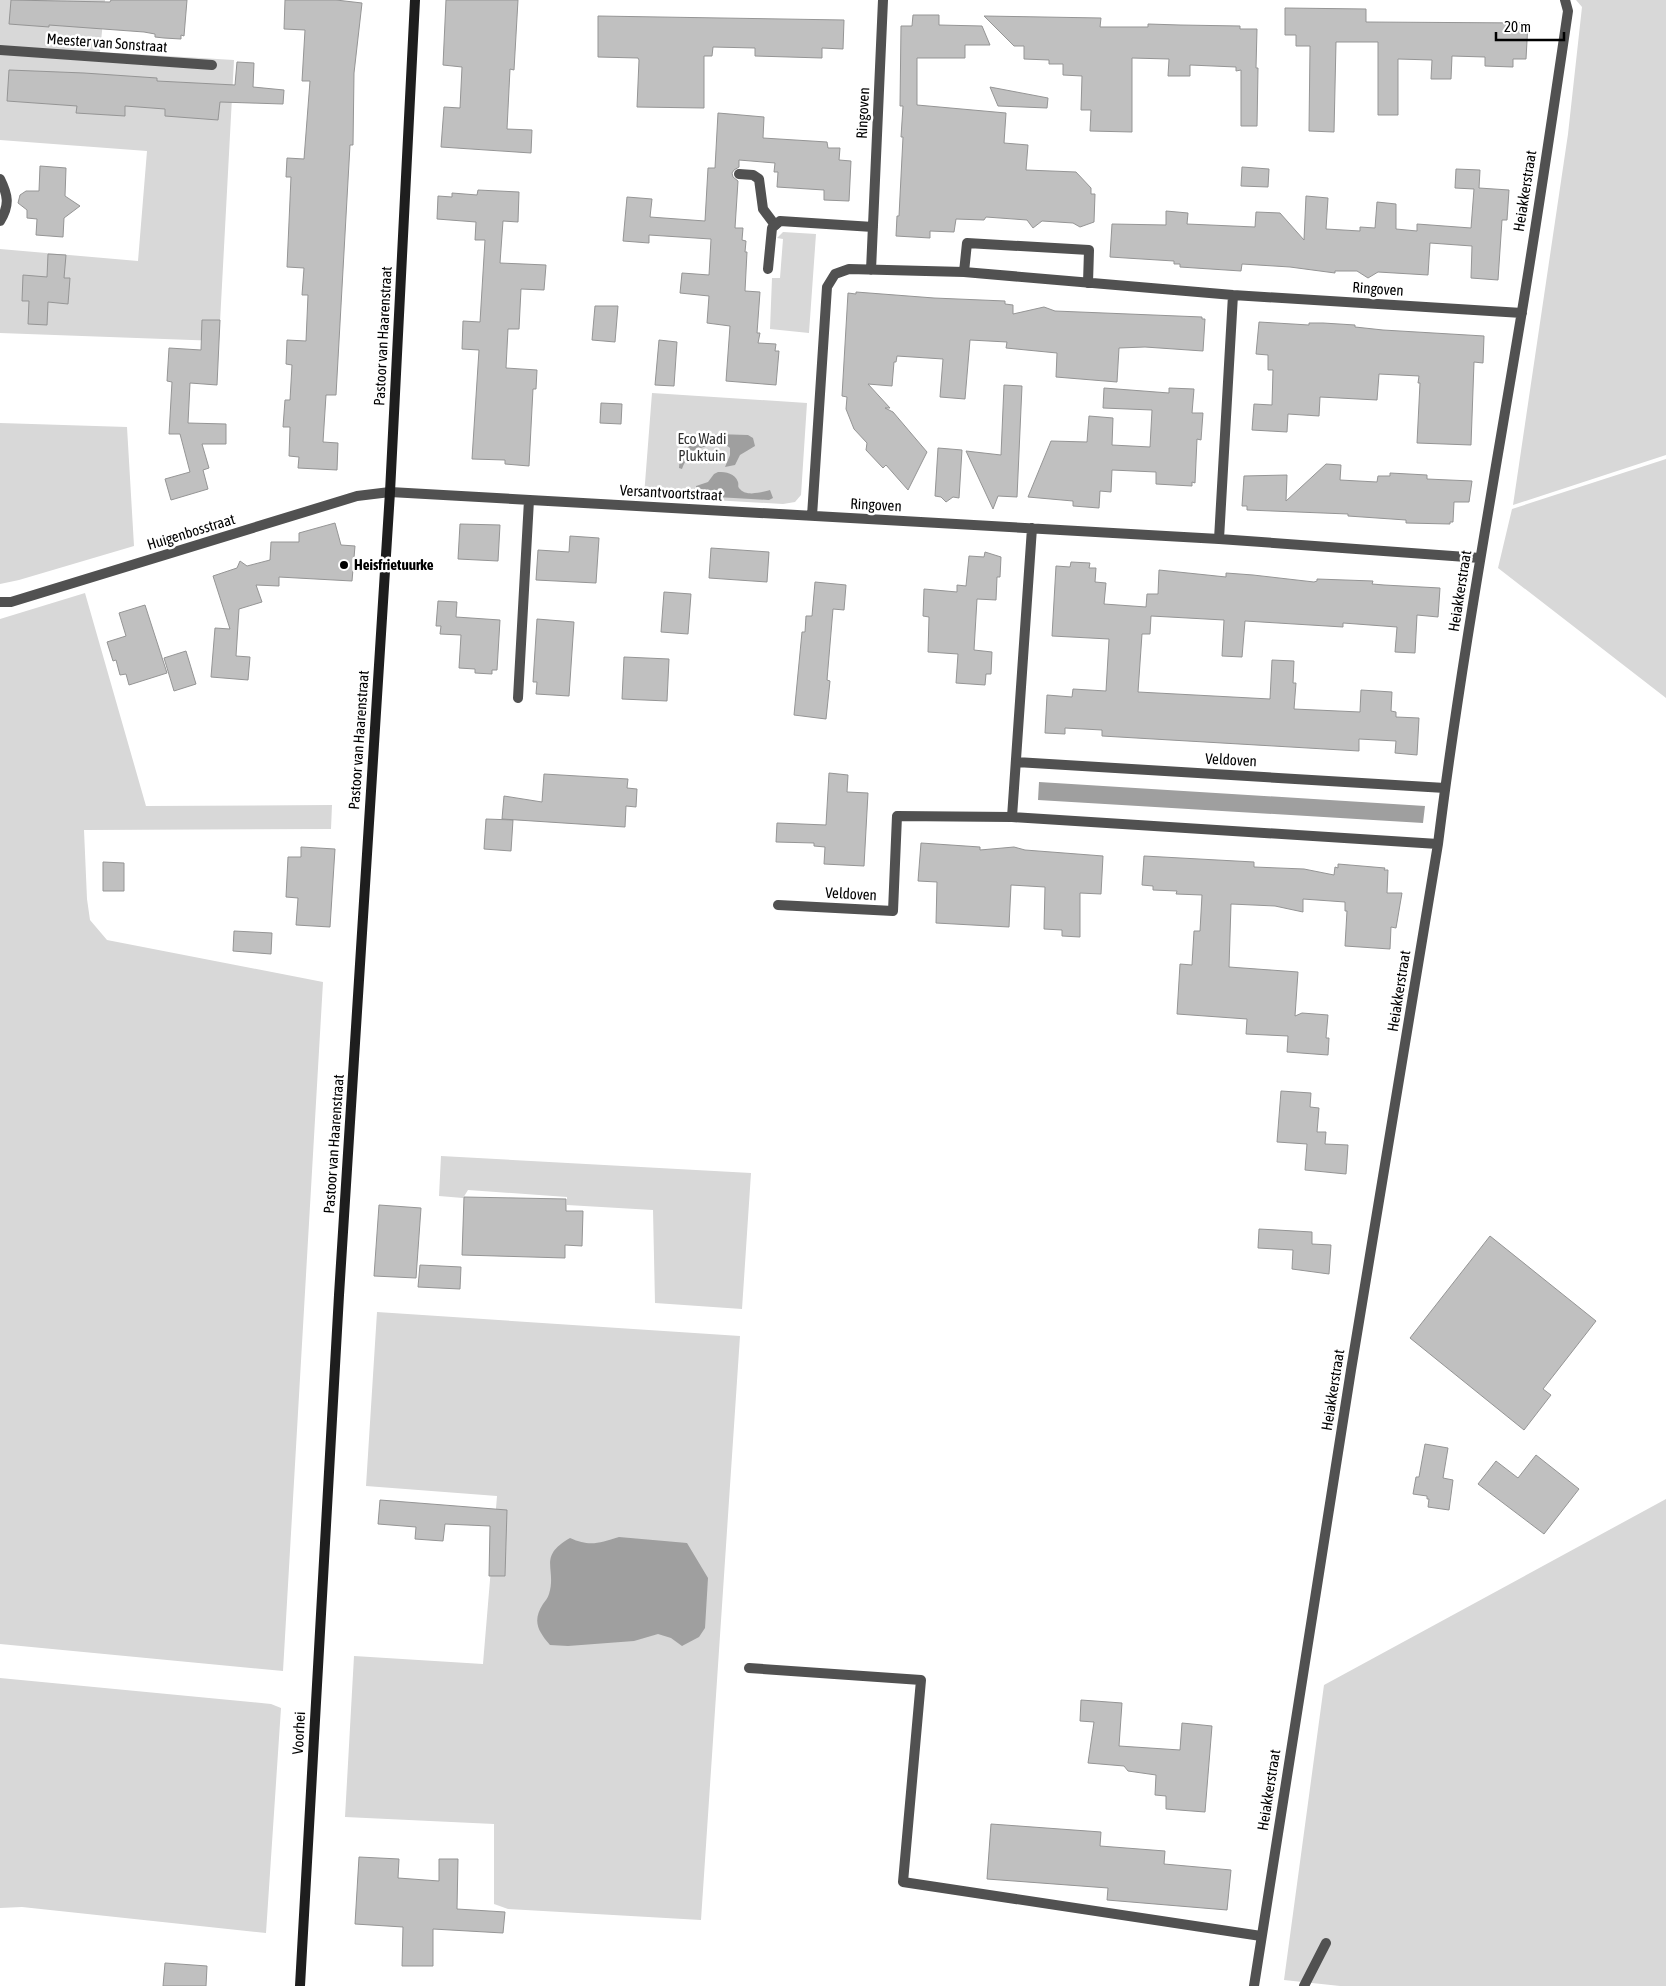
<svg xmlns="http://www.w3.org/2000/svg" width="1666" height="1986" viewBox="0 0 1666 1986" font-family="'Asap Condensed',sans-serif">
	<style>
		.green { fill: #d8d8d8 }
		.water { fill: #9f9f9f }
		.building { fill: #c0c0c0; stroke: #959595 }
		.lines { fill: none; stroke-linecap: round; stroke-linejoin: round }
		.lane { stroke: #515151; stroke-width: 10 }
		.street { stroke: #515151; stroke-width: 10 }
		.secondary { stroke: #1e1e1e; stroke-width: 10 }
		.poi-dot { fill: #000; stroke: #fff; stroke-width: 2 }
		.labels { text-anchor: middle; stroke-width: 5; stroke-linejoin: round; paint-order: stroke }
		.street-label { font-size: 15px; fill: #000; stroke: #fff }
		.park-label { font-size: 15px; fill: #2f2f2f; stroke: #fff }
		.poi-label { font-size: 15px; font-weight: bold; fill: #000; stroke: #fff; text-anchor: start }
	</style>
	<rect width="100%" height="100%" fill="#fff"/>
	<path class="green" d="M 0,0 L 105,0 L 100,52 L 234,60 L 219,341 L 0,333 L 0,249 L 138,261 L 147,151 L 0,140 Z
		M 1576,0 L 1666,0 L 1666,455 L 1513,505 L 1568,134 L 1582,7 Z
		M 783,232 L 816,234 L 809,333 L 770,329 L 772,278 L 780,278 L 783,239 L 777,238 Z
		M 652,393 L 807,403 L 801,495 L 795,502 L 783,504 L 644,496 Z
		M 0,423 L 127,427 L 134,546 L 19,580 L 0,584 Z
		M 1666,459 L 1666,698 L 1498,568 L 1512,509 Z
		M 85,593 L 146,806 L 332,805 L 331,829 L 84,830 L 87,899 L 90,920 L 107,940 L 323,982 L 283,1671 L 0,1644 L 0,619 Z
		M 441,1156 L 751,1173 L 742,1309 L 655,1303 L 653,1210 L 567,1205 L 567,1197 L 468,1190 L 463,1198 L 439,1196 Z
		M 377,1312 L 740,1336 L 701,1920 L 508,1909 L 494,1904 L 494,1824 L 345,1817 L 354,1656 L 483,1664 L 497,1496 L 366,1486 Z
		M 1666,1499 L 1666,1986 L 1340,1986 L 1284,1980 L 1324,1685 Z
		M 0,1678 L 271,1704 L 281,1708 L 266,1933 L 22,1907 L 0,1908 Z"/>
	<path class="water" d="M 715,434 L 748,435 L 753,438 L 755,446 L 740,455 L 735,465 L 725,467 L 730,455 L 730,448 L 725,444 C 705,444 689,449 682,469 L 679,468 C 680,448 696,437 715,434 Z
		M 718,472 C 726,472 735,473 738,482 C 739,486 737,486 740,489 C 746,497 763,492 770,490 L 773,498 L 769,500 L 699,496 L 696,491 L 696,486 L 708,482 L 714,474 Z
		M 1039,782 L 1425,806 L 1423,823 L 1038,800 Z
		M 619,1537 L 687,1543 L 708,1578 L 705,1628 L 699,1637 L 682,1646 L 671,1638 L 658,1634 L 634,1641 L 568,1646 L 550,1645 C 538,1631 532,1621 543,1604 C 545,1601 548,1598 549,1594 C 557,1568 537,1557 570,1538 C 590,1547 599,1543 619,1537 Z"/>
	<path class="building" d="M 11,0 L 110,2 L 111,0 L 187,0 L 184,36 L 181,35 L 181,39 L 164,38 L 155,37 L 155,34 L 144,32 L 49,25 L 49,27 L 9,24 Z
		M 285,0 L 336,0 L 362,3 L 354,73 L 353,145 L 350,145 L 336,395 L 326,395 L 323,442 L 338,443 L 337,470 L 298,468 L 299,457 L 289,456 L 290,427 L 283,427 L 285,400 L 290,400 L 292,365 L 286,364 L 287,340 L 306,341 L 308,295 L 302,295 L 304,268 L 287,267 L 291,177 L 286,177 L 287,158 L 304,159 L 310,81 L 302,81 L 305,30 L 284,29 Z
		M 446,0 L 518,0 L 514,70 L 510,69 L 507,129 L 532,130 L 531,153 L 441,147 L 444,107 L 460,108 L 462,67 L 443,65 Z
		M 1285,8 L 1366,9 L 1366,22 L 1528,23 L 1526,59 L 1513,59 L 1513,67 L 1485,66 L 1485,57 L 1452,56 L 1451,79 L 1431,79 L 1432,60 L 1398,59 L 1398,115 L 1378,115 L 1378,42 L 1336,42 L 1334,132 L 1309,131 L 1310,46 L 1296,46 L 1296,35 L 1285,35 Z
		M 913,15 L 939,15 L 939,25 L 982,26 L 990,45 L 965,45 L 965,58 L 917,58 L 917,105 L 1006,113 L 1004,143 L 1028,145 L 1026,170 L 1076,172 L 1091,188 L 1091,194 L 1095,194 L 1094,222 L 1080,227 L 1073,223 L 1042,221 L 1033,228 L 1027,220 L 986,217 L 984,220 L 956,219 L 954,232 L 930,231 L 930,238 L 896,236 L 897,216 L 899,216 L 903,137 L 901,137 L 903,106 L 900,106 L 901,26 L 912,26 Z
		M 598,16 L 844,20 L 843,49 L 822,48 L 822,58 L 755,56 L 755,48 L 713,47 L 712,56 L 704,56 L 704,108 L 637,107 L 639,60 L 638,58 L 598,57 Z
		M 984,16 L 1101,18 L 1100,27 L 1148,27 L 1148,24 L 1180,25 L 1240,26 L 1240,29 L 1257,29 L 1256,68 L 1258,68 L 1257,126 L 1241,126 L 1241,70 L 1236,71 L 1236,67 L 1190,65 L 1190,76 L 1168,76 L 1169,59 L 1132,58 L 1132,132 L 1090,131 L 1091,110 L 1081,110 L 1082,76 L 1063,75 L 1063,64 L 1049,64 L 1049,60 L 1024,59 L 1024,46 L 1014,46 Z
		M 237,62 L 254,63 L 253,87 L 284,90 L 283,104 L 220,102 L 218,120 L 165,116 L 165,109 L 125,106 L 125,116 L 76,113 L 77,106 L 7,101 L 9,70 L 84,73 L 157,78 L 157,81 L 235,85 Z
		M 990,87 L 1048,98 L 1047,108 L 998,106 Z
		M 718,113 L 764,117 L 763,138 L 827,142 L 828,148 L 840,148 L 839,160 L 851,161 L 849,201 L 824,200 L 824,190 L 777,187 L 778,172 L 774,172 L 775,163 L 739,160 L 739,167 L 734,170 L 732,173 L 733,177 L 738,181 L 735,228 L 743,228 L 742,240 L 746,241 L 745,252 L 747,252 L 745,291 L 760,292 L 757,333 L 760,333 L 758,343 L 776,344 L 775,351 L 779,351 L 776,385 L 726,381 L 730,326 L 707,323 L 709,296 L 680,293 L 682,273 L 709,275 L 711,239 L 649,235 L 649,243 L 623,241 L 627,197 L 652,199 L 650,217 L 705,221 L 708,168 L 715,168 Z
		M 40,166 L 66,168 L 65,196 L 80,206 L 64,218 L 63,237 L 36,235 L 37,219 L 27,218 L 27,210 L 18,203 L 20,195 L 26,191 L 39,191 Z
		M 1242,167 L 1269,169 L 1268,187 L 1241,186 Z
		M 1456,169 L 1480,170 L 1479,188 L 1509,190 L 1507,220 L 1502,220 L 1498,280 L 1471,278 L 1472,246 L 1430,243 L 1428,275 L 1378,272 L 1368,278 L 1357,271 L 1335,271 L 1335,273 L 1290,267 L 1242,264 L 1241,271 L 1180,267 L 1180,264 L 1174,264 L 1174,261 L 1110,257 L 1112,224 L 1166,225 L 1166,211 L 1188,213 L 1187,224 L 1255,227 L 1256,212 L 1280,213 L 1304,240 L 1306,196 L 1328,198 L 1326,229 L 1360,231 L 1360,227 L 1375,228 L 1377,202 L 1396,204 L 1396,229 L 1417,231 L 1417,224 L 1471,228 L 1474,189 L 1455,188 Z
		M 478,190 L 519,192 L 518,222 L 503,221 L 500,263 L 546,265 L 544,290 L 521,289 L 519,329 L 508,329 L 506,368 L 537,370 L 536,389 L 533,389 L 529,466 L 505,464 L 505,460 L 472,459 L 479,350 L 462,349 L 463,321 L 480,322 L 485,240 L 475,240 L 476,222 L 437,219 L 438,196 L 452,197 L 452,193 L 477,195 Z
		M 48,254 L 66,255 L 64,278 L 70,278 L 68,304 L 48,302 L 47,325 L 28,324 L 29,301 L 22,301 L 23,275 L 47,277 Z
		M 856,292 L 934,298 L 1005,301 L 1005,304 L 1013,305 L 1013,314 L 1044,307 L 1055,311 L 1202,317 L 1202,319 L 1205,319 L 1203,351 L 1145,347 L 1119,348 L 1117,382 L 1056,377 L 1057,353 L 1006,348 L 1007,342 L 970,340 L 965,399 L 940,397 L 943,359 L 897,356 L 896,362 L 894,362 L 892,386 L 868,384 L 890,408 L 885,408 L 893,412 L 927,452 L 908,490 L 886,465 L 883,468 L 866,450 L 867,443 L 854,429 L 846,409 L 847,397 L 842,396 L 848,293 L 856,294 Z
		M 595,306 L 618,306 L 615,342 L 592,340 Z
		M 202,320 L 220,320 L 217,385 L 190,383 L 188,423 L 226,424 L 226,444 L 202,444 L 209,468 L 203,470 L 208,489 L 171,500 L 165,479 L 190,472 L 180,434 L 169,434 L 172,382 L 167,381 L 169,348 L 201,350 Z
		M 1259,322 L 1309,325 L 1309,323 L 1323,323 L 1355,325 L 1355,327 L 1383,330 L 1484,336 L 1483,363 L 1474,362 L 1471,445 L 1417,443 L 1420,383 L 1418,383 L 1419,376 L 1379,374 L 1377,400 L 1320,397 L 1319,416 L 1288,414 L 1287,432 L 1252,430 L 1254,404 L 1272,405 L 1273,370 L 1268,370 L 1268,355 L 1256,354 Z
		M 659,340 L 677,342 L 674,386 L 655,385 Z
		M 1004,385 L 1022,386 L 1017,497 L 998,496 L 993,509 L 966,451 L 1001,455 Z
		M 1104,388 L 1169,393 L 1169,388 L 1194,389 L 1192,413 L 1203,413 L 1201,440 L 1197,439 L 1195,483 L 1192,482 L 1192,486 L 1156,484 L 1156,472 L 1112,470 L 1111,492 L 1100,491 L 1099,508 L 1073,506 L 1073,501 L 1028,497 L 1051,441 L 1087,442 L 1089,416 L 1113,418 L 1112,445 L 1150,447 L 1152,410 L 1103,408 Z
		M 601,403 L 622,404 L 621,424 L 600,423 Z
		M 938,448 L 962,450 L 959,498 L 953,497 L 946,502 L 941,497 L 935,496 Z
		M 1326,464 L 1341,465 L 1340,480 L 1377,482 L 1378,476 L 1390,476 L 1390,473 L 1427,475 L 1427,479 L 1472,481 L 1469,502 L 1454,502 L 1453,522 L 1450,522 L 1450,524 L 1406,523 L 1406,520 L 1348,516 L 1348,514 L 1247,510 L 1247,506 L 1242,506 L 1244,476 L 1287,475 L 1286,501 Z
		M 335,523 L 341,545 L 355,546 L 352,581 L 279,577 L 279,586 L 256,585 L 262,602 L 239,609 L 236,656 L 250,657 L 248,680 L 211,677 L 215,628 L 230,629 L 213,576 L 237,568 L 240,561 L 247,566 L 270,560 L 271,542 L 299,542 L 299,533 Z
		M 460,524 L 500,525 L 498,561 L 458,559 Z
		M 570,536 L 599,538 L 596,583 L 536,580 L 538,550 L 569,552 Z
		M 711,548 L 769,552 L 767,582 L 709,578 Z
		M 985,552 L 1001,557 L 1000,577 L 997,577 L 996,600 L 977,599 L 974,650 L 992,652 L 991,674 L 986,674 L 985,685 L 956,683 L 958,654 L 928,652 L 929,617 L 923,616 L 924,589 L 957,592 L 957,585 L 966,586 L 969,556 L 984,557 Z
		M 1071,562 L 1090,563 L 1089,568 L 1096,568 L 1095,582 L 1106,583 L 1104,604 L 1146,607 L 1147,594 L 1158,594 L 1159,570 L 1226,577 L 1226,573 L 1253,575 L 1314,582 L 1317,581 L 1317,579 L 1373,581 L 1372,584 L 1384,585 L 1440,588 L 1438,617 L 1417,615 L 1415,653 L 1395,652 L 1397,627 L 1343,623 L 1343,627 L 1245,621 L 1242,657 L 1222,656 L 1224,620 L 1151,616 L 1150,634 L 1142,634 L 1138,692 L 1270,699 L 1272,660 L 1294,661 L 1293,683 L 1296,683 L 1294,709 L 1360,712 L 1361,690 L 1392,692 L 1391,711 L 1396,712 L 1396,717 L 1419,718 L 1417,755 L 1395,753 L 1396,741 L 1359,739 L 1359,751 L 1102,736 L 1102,730 L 1065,728 L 1065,734 L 1045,733 L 1047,695 L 1072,697 L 1073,689 L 1106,691 L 1109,639 L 1052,636 L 1056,566 L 1070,567 Z
		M 815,582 L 846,585 L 844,610 L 833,609 L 827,680 L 830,681 L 826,719 L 794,715 L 802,632 L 805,632 L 806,616 L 812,616 Z
		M 664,592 L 691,594 L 688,634 L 661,632 Z
		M 438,601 L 457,602 L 456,617 L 500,620 L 497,670 L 492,670 L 492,674 L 475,673 L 475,669 L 459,668 L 461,635 L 440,634 L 441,626 L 436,626 Z
		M 145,605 L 167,673 L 129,685 L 126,674 L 120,675 L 116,660 L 113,661 L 107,642 L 126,636 L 119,613 Z
		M 537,619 L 574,622 L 569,696 L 536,694 L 537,682 L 533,682 Z
		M 186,651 L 196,684 L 174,691 L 164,658 Z
		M 624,657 L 669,659 L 667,701 L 622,699 Z
		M 829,773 L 848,775 L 847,792 L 868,793 L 864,866 L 824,864 L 825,847 L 814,846 L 814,843 L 776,842 L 777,823 L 826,825 Z
		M 544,774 L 628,779 L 627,788 L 637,789 L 636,807 L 626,806 L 625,827 L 502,819 L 504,796 L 542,802 Z
		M 486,819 L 513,820 L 511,851 L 484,849 Z
		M 921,843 L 980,847 L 980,850 L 1014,847 L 1025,850 L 1103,856 L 1101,894 L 1080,893 L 1080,937 L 1062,936 L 1062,930 L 1044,929 L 1045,887 L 1011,885 L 1009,927 L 936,923 L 937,882 L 918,881 Z
		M 301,847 L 335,849 L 330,927 L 296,925 L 298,898 L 286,897 L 288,857 L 301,857 Z
		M 1144,856 L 1254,862 L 1254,867 L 1304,869 L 1334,875 L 1335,867 L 1338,868 L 1338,864 L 1385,868 L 1384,870 L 1388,870 L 1387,893 L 1402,893 L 1396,928 L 1391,927 L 1390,949 L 1345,946 L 1347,911 L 1345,911 L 1345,902 L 1303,899 L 1303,912 L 1275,906 L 1231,904 L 1229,967 L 1298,972 L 1295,1016 L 1302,1013 L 1328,1015 L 1326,1038 L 1329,1038 L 1328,1055 L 1287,1052 L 1288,1036 L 1246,1034 L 1247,1019 L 1177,1014 L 1180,964 L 1192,965 L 1194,931 L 1200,931 L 1202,895 L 1176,894 L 1177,891 L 1153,890 L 1153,886 L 1142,885 Z
		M 103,862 L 124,863 L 124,891 L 103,891 Z
		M 234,931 L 272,933 L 271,954 L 233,951 Z
		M 1281,1091 L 1311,1093 L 1310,1107 L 1319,1108 L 1317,1132 L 1326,1132 L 1325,1144 L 1348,1145 L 1346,1174 L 1305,1170 L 1307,1144 L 1277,1142 Z
		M 464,1197 L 566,1199 L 566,1211 L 583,1211 L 582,1246 L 565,1245 L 565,1258 L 462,1255 Z
		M 379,1205 L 421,1208 L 416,1278 L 374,1276 Z
		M 1259,1229 L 1312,1232 L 1312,1244 L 1331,1245 L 1329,1274 L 1292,1269 L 1293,1250 L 1258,1248 Z
		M 1490,1236 L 1596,1321 L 1543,1389 L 1551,1395 L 1524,1430 L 1410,1338 Z
		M 420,1265 L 461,1267 L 460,1289 L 418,1287 Z
		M 1425,1444 L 1448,1448 L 1443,1478 L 1453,1480 L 1449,1510 L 1428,1507 L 1429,1499 L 1427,1499 L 1427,1496 L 1413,1494 L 1416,1477 L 1419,1477 Z
		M 1536,1455 L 1579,1489 L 1544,1534 L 1478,1484 L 1496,1461 L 1518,1478 Z
		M 380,1500 L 507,1510 L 505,1576 L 489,1576 L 490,1526 L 445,1524 L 443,1541 L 415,1539 L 416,1527 L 378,1524 Z
		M 1081,1700 L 1122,1703 L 1119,1746 L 1180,1750 L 1182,1723 L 1212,1726 L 1205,1812 L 1166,1809 L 1166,1796 L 1155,1795 L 1156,1775 L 1128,1771 L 1124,1766 L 1088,1763 L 1094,1722 L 1080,1721 Z
		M 991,1824 L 1101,1832 L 1100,1846 L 1165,1851 L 1164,1864 L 1231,1870 L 1227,1910 L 1107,1900 L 1108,1888 L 987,1879 Z
		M 359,1857 L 399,1859 L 398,1878 L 439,1881 L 439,1859 L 458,1859 L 457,1909 L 505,1912 L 503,1933 L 433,1929 L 433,1966 L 402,1966 L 403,1927 L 355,1924 Z
		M 165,1963 L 207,1966 L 206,1986 L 163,1986 Z"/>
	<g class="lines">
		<path class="lane" d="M 739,174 L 753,175 L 759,179 L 763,209 L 775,225
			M 0,179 C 8,195 10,205 0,221
			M 749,1668 L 921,1680 L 903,1882 L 1261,1936
			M 1304,1986 L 1326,1943"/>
		<path class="street" d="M 0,50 L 212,65
			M 768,269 L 772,228 L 780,221 L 873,227
			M 871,270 L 883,0
			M 964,272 L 967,243 L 1089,250 L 1088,283
			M 812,516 L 827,287 L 835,274 L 849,269 L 964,272 L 1233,295 L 1522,313
			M 1219,539 L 1233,295
			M 0,602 L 11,602 L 357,496 L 390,492 L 1219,539 L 1480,558
			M 518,698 L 529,500
			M 1016,762 L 1445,788
			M 1012,817 L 1438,844
			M 778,905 L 893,911 L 897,816 L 1012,817 L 1032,528
			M 1254,1986 L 1351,1370 L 1438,844 C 1460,667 1492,492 1521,317 C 1538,215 1553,113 1568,11 L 1565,0"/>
		<path class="secondary" d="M 300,1986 L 339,1295 L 390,492 L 415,0"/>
	</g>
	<circle class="poi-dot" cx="344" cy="565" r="5"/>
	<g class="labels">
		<g class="street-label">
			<text transform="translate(107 43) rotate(4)" y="5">Meester van Sonstraat</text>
			<text transform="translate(863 113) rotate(-87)" y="5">Ringoven</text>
			<text transform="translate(1525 191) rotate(-81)" y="5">Heiakkerstraat</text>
			<text transform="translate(1378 289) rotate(4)" y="5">Ringoven</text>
			<text transform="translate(383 336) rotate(-87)" y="5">Pastoor van Haarenstraat</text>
			<text transform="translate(671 493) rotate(3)" y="5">Versantvoortstraat</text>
			<text transform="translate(876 505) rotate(3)" y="5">Ringoven</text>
			<text transform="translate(191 532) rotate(-17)" y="5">Huigenbosstraat</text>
			<text transform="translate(1460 591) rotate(-81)" y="5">Heiakkerstraat</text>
			<text transform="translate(359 740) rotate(-86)" y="5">Pastoor van Haarenstraat</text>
			<text transform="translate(1231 760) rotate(3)" y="5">Veldoven</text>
			<text transform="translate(851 894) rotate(3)" y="5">Veldoven</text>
			<text transform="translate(1399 991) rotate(-81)" y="5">Heiakkerstraat</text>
			<text transform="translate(334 1144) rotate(-86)" y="5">Pastoor van Haarenstraat</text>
			<text transform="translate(1333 1390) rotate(-81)" y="5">Heiakkerstraat</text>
			<text transform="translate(299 1733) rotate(-87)" y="5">Voorhei</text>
			<text transform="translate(1269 1790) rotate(-81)" y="5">Heiakkerstraat</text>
		</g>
		<g class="park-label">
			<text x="702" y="444">Eco Wadi<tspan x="702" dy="17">Pluktuin</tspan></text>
		</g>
		<g class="poi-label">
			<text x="354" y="570">Heisfrietuurke</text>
		</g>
	</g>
	<path d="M1496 32v8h68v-8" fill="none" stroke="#000000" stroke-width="2.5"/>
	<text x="1504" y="32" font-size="15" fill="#000000" stroke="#ffffff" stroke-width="4" paint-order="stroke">20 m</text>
</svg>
